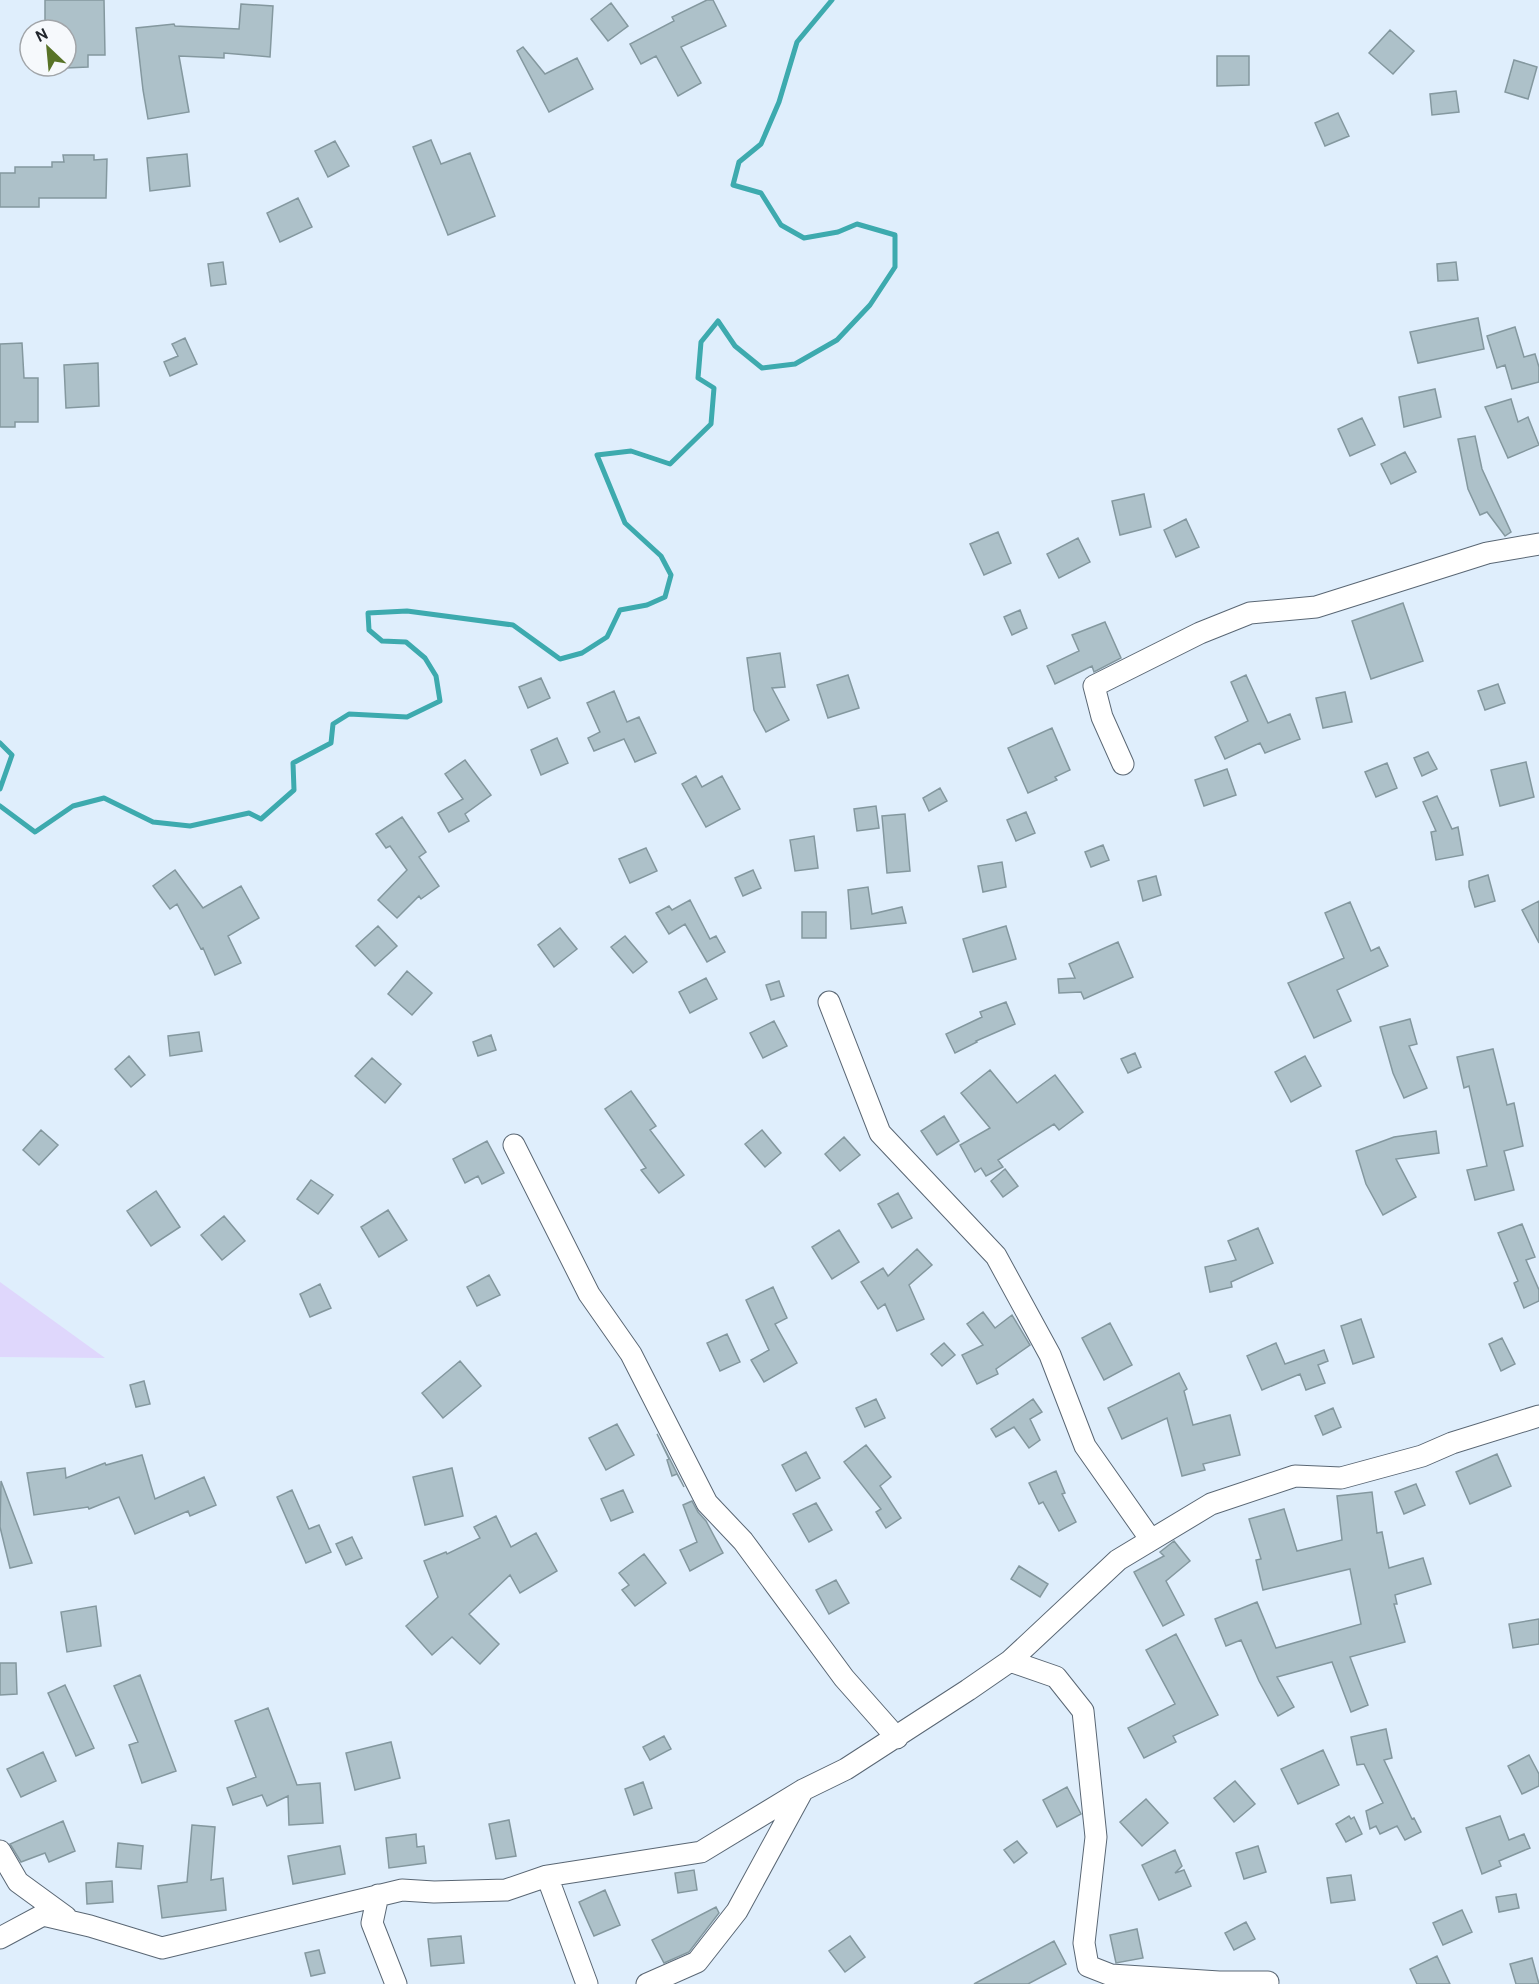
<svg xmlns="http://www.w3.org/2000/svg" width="1539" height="1984" viewBox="0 0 1539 1984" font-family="Cabin,sans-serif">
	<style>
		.green { fill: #dfd7fc }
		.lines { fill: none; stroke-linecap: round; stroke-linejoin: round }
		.stream { stroke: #3daaae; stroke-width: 5 }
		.building { fill: #adc1c9; stroke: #84989f; stroke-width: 1.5 }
		.minor-casing { stroke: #5a6774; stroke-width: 23 }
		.minor { stroke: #fff; stroke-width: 21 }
	</style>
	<rect width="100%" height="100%" fill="#dfeefc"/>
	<path class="green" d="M 0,1282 L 105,1358 L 0,1357 Z"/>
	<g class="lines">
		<path class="stream" d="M 0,743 L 12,755 L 0,789
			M 0,806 L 35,832 L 73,806 L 104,798 L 153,822 L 190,826 L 249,813 L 261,819 L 294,790 L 293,763 L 331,743 L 333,724 L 349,714 L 407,717 L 440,701 L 436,676 L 425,658 L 406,642 L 382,641 L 369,630 L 368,613 L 407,611 L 513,625 L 560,659 L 582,653 L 607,637 L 620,610 L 647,605 L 665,597 L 671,575 L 661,556 L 625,523 L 597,455 L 631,451 L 670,464 L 711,424 L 714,388 L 698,378 L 701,342 L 718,321 L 735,346 L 762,368 L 795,364 L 837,340 L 870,305 L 895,267 L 895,235 L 857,224 L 838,232 L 804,238 L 781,225 L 761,193 L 733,185 L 739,162 L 761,144 L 779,102 L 797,42 L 832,0"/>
	</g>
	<path class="building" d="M 45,0 L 104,0 L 105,55 L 88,55 L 88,67 L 66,68 L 66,30 L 45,30 Z
		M 707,0 L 713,0 L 726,26 L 681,47 L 701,83 L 678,96 L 656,56 L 641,64 L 630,44 L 674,21 L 672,17 Z
		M 611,3 L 628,26 L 608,41 L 591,19 Z
		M 241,4 L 273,6 L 270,57 L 224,53 L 224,58 L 179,56 L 189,112 L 148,119 L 143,90 L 136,28 L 174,24 L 175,26 L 239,29 Z
		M 1390,30 L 1414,51 L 1393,74 L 1369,53 Z
		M 523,47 L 545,74 L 577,58 L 593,89 L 549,112 L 517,51 Z
		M 1217,56 L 1249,56 L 1249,85 L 1217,86 Z
		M 1514,60 L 1537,67 L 1528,99 L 1505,92 Z
		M 1456,91 L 1459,112 L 1432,115 L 1430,94 Z
		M 1338,113 L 1349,136 L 1325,146 L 1315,123 Z
		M 431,140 L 441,164 L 470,153 L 495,216 L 448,235 L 413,147 Z
		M 335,141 L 349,166 L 328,177 L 315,151 Z
		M 187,154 L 190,186 L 150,191 L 147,158 Z
		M 63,155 L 94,155 L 94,160 L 107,159 L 106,198 L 39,198 L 39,207 L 0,207 L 0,173 L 15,173 L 15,167 L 52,167 L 52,162 L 64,162 Z
		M 298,198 L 312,227 L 280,242 L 267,213 Z
		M 223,262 L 226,284 L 211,286 L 208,264 Z
		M 1456,262 L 1458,280 L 1438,281 L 1437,264 Z
		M 1478,318 L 1484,349 L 1418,363 L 1410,332 Z
		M 1515,327 L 1524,357 L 1535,354 L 1539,367 L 1539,382 L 1512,389 L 1505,365 L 1497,368 L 1487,336 Z
		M 185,338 L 197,364 L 170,376 L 164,362 L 178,356 L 172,344 Z
		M 22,343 L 24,378 L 38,378 L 38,422 L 15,422 L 15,427 L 0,427 L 0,344 Z
		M 98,363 L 99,406 L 66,408 L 64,365 Z
		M 1435,389 L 1441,417 L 1404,427 L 1399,397 Z
		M 1511,399 L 1518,422 L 1528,417 L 1539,445 L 1508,458 L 1485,407 Z
		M 1362,418 L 1375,445 L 1350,456 L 1338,429 Z
		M 1475,436 L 1482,469 L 1511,532 L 1505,536 L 1487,512 L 1480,515 L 1468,489 L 1458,439 Z
		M 1405,452 L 1416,472 L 1391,484 L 1381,464 Z
		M 1144,494 L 1151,527 L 1120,535 L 1112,501 Z
		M 1186,519 L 1199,547 L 1176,557 L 1164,530 Z
		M 998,532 L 1011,563 L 984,575 L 970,544 Z
		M 1078,538 L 1090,562 L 1059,578 L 1047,554 Z
		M 1403,603 L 1423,661 L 1371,679 L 1352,621 Z
		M 1020,610 L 1027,628 L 1012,635 L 1004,617 Z
		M 1105,622 L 1121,658 L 1094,672 L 1092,666 L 1055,684 L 1047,666 L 1079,651 L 1072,635 Z
		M 780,653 L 785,687 L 772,688 L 789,720 L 766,732 L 754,710 L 747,658 Z
		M 848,675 L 859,708 L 828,718 L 817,685 Z
		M 1246,675 L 1268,723 L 1290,714 L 1300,739 L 1265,753 L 1260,743 L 1225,759 L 1215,737 L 1248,721 L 1231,682 Z
		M 541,678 L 550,698 L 528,708 L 519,687 Z
		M 1498,684 L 1505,703 L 1485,710 L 1478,691 Z
		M 614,691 L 627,722 L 639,717 L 656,753 L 635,762 L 624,739 L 594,751 L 588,738 L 600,732 L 587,703 Z
		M 1345,692 L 1352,722 L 1323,728 L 1316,698 Z
		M 1052,728 L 1070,770 L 1055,777 L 1057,780 L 1028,793 L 1008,748 Z
		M 557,738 L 568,763 L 541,775 L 531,750 Z
		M 1428,752 L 1437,769 L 1422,776 L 1414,758 Z
		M 465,760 L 491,795 L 465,814 L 469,821 L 449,832 L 438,813 L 463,799 L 445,774 Z
		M 1526,762 L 1534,797 L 1500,806 L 1491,770 Z
		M 1387,763 L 1397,788 L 1376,797 L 1365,772 Z
		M 1227,769 L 1236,795 L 1204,806 L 1195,780 Z
		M 696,776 L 702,787 L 722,776 L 740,809 L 706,827 L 682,784 Z
		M 940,788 L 947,801 L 929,811 L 923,798 Z
		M 1437,796 L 1452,829 L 1458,827 L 1463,855 L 1436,860 L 1431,832 L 1436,831 L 1423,802 Z
		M 876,806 L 879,828 L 857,831 L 854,809 Z
		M 1026,812 L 1035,833 L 1016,841 L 1007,820 Z
		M 905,814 L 910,871 L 887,873 L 882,816 Z
		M 402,817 L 426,852 L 419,857 L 439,886 L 421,899 L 419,896 L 397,918 L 378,900 L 407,870 L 390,846 L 386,848 L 376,834 Z
		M 814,836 L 818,868 L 795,871 L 790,840 Z
		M 1103,845 L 1109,860 L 1091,867 L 1085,852 Z
		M 646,848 L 657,871 L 630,883 L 619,859 Z
		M 1002,862 L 1006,887 L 983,892 L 978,866 Z
		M 175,870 L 203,908 L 241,886 L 259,918 L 228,936 L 241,963 L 215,975 L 203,948 L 201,949 L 177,904 L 170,909 L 153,886 Z
		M 753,870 L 761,888 L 743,896 L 735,878 Z
		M 1488,875 L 1495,901 L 1475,907 L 1469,887 L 1469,881 Z
		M 1156,876 L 1161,895 L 1143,901 L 1138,881 Z
		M 868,887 L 872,914 L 902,907 L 906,923 L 851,929 L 848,890 Z
		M 690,900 L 710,939 L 716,936 L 725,952 L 707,962 L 685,924 L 669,934 L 656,913 L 669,906 L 672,910 Z
		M 1539,901 L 1539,943 L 1522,910 Z
		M 1350,902 L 1371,951 L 1379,947 L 1388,966 L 1337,990 L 1351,1021 L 1314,1038 L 1288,983 L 1344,958 L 1325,913 Z
		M 802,912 L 826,912 L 826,938 L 802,938 Z
		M 378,926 L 397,946 L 375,966 L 356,946 Z
		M 1006,926 L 1016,959 L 973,972 L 963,939 Z
		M 560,928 L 577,949 L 554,967 L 538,945 Z
		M 625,936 L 647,962 L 633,973 L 611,947 Z
		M 1118,942 L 1133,977 L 1084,999 L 1081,992 L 1059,993 L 1058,979 L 1075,978 L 1069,964 Z
		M 407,971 L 432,993 L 412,1015 L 388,994 Z
		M 706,978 L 717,999 L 690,1013 L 679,992 Z
		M 779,981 L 784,996 L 771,1000 L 766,985 Z
		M 1006,1002 L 1015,1024 L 976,1041 L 977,1042 L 955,1053 L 946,1034 L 982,1017 L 980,1012 Z
		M 1410,1019 L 1417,1044 L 1409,1046 L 1427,1088 L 1404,1098 L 1393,1073 L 1380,1027 Z
		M 774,1021 L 787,1046 L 763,1058 L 750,1033 Z
		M 199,1032 L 202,1051 L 170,1056 L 168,1036 Z
		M 491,1035 L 496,1050 L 478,1056 L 473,1042 Z
		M 1493,1049 L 1507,1105 L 1514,1103 L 1523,1146 L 1504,1151 L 1514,1190 L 1475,1200 L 1467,1170 L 1487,1166 L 1469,1086 L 1464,1088 L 1457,1057 Z
		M 1135,1053 L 1141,1067 L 1128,1073 L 1121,1059 Z
		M 129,1056 L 145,1075 L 131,1087 L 115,1069 Z
		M 1305,1056 L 1321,1086 L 1291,1102 L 1275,1072 Z
		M 372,1058 L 401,1084 L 385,1103 L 355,1076 Z
		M 990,1070 L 1017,1103 L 1055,1075 L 1083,1112 L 1059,1130 L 1054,1124 L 998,1160 L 1003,1167 L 986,1176 L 981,1168 L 975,1172 L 960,1145 L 990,1128 L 961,1093 Z
		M 631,1091 L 656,1126 L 650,1130 L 684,1175 L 659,1193 L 641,1170 L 646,1168 L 605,1109 Z
		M 944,1116 L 959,1141 L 937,1155 L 921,1131 Z
		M 41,1130 L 58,1145 L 39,1165 L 23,1150 Z
		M 762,1130 L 781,1153 L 765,1167 L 745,1144 Z
		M 1436,1131 L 1439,1153 L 1396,1159 L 1416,1197 L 1383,1215 L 1366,1184 L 1356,1151 L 1394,1137 Z
		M 844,1137 L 860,1155 L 840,1171 L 825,1154 Z
		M 487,1141 L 504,1173 L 482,1184 L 478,1176 L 465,1183 L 453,1159 Z
		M 1005,1169 L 1018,1186 L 1003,1197 L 991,1181 Z
		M 311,1180 L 333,1195 L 318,1214 L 297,1199 Z
		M 156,1191 L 180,1227 L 151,1246 L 127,1211 Z
		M 898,1193 L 912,1218 L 892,1228 L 878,1204 Z
		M 388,1210 L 407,1240 L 379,1257 L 361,1227 Z
		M 224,1216 L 245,1241 L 222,1260 L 201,1235 Z
		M 1522,1224 L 1535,1257 L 1526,1260 L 1539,1290 L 1539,1301 L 1524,1308 L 1514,1283 L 1518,1281 L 1498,1233 Z
		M 1258,1228 L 1273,1263 L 1231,1282 L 1232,1287 L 1210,1292 L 1205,1267 L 1236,1260 L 1228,1241 Z
		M 839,1230 L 859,1262 L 832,1279 L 812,1247 Z
		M 917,1249 L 932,1265 L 909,1285 L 924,1319 L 897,1331 L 885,1304 L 878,1309 L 861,1282 L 883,1268 L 888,1276 Z
		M 489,1275 L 500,1295 L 477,1306 L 467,1287 Z
		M 320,1284 L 331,1308 L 310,1317 L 300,1294 Z
		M 773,1287 L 787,1318 L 775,1324 L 797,1363 L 764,1382 L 751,1360 L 769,1350 L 746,1300 Z
		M 983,1312 L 995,1328 L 1012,1315 L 1030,1345 L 996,1369 L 998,1374 L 977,1384 L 962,1355 L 983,1345 L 967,1324 Z
		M 1361,1319 L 1374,1357 L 1353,1364 L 1341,1326 Z
		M 1110,1323 L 1132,1365 L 1104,1380 L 1082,1338 Z
		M 727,1334 L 740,1362 L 720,1371 L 707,1343 Z
		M 1502,1338 L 1515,1364 L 1501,1371 L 1489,1344 Z
		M 944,1343 L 955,1355 L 942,1366 L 931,1354 Z
		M 1276,1343 L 1285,1364 L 1324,1350 L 1328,1361 L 1318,1365 L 1325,1383 L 1306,1390 L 1300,1374 L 1262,1390 L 1247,1356 Z
		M 460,1361 L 481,1386 L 443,1418 L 422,1393 Z
		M 1179,1373 L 1187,1389 L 1184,1391 L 1193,1425 L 1230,1415 L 1240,1455 L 1203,1464 L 1205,1470 L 1182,1476 L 1167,1418 L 1122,1439 L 1108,1408 Z
		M 144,1381 L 150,1404 L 136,1407 L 130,1385 Z
		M 876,1399 L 885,1418 L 865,1427 L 856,1408 Z
		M 1033,1399 L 1042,1412 L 1030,1419 L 1040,1440 L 1029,1448 L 1014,1427 L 996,1437 L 991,1429 Z
		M 1333,1408 L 1341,1427 L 1323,1435 L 1315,1416 Z
		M 617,1424 L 634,1455 L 606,1470 L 589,1438 Z
		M 657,1434 L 684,1487 L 677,1474 L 672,1476 L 667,1460 L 669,1459 Z
		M 866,1445 L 891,1477 L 880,1486 L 901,1518 L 886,1528 L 876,1512 L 881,1509 L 844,1462 Z
		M 806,1452 L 820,1478 L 796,1491 L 782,1465 Z
		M 1497,1454 L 1511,1486 L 1470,1504 L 1456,1472 Z
		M 142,1455 L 155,1499 L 204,1477 L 216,1505 L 190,1516 L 188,1511 L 135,1534 L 119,1497 L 89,1509 L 88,1507 L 34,1515 L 27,1473 L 65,1468 L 66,1478 L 105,1463 L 106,1465 Z
		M 452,1468 L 463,1516 L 425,1525 L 413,1477 Z
		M 1056,1471 L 1065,1493 L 1062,1494 L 1076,1522 L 1059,1531 L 1043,1502 L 1039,1504 L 1029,1483 Z
		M 1,1481 L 32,1563 L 10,1568 L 0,1527 Z
		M 1416,1484 L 1425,1505 L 1404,1514 L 1395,1492 Z
		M 292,1490 L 309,1529 L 319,1525 L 331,1552 L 306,1563 L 277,1497 Z
		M 623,1490 L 633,1512 L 611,1521 L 601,1499 Z
		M 1372,1492 L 1377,1533 L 1382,1532 L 1389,1568 L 1423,1558 L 1431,1584 L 1395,1595 L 1397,1604 L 1394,1604 L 1405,1642 L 1350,1657 L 1368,1705 L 1351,1712 L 1332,1662 L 1277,1677 L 1294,1707 L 1278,1716 L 1259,1681 L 1241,1640 L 1226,1646 L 1215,1619 L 1257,1602 L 1276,1648 L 1361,1624 L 1350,1569 L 1263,1590 L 1256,1560 L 1261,1559 L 1249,1519 L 1284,1509 L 1297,1551 L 1342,1540 L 1337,1496 Z
		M 692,1501 L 698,1512 L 706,1521 L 723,1553 L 690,1571 L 680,1550 L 697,1542 L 683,1505 Z
		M 816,1503 L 832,1530 L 809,1542 L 793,1514 Z
		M 496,1516 L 511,1547 L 536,1533 L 557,1571 L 520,1593 L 510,1575 L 469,1614 L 499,1644 L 480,1664 L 452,1637 L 432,1655 L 406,1626 L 438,1597 L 424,1561 L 446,1552 L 447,1554 L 480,1538 L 474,1527 Z
		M 352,1537 L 362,1558 L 346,1565 L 336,1544 Z
		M 1174,1541 L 1190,1561 L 1166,1581 L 1184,1615 L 1163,1626 L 1134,1572 L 1164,1556 L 1160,1552 Z
		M 644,1554 L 666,1583 L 635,1606 L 622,1590 L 629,1585 L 619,1573 Z
		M 1019,1566 L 1048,1584 L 1040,1597 L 1011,1579 Z
		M 836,1580 L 849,1603 L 829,1614 L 816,1590 Z
		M 96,1606 L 101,1646 L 67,1652 L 61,1612 Z
		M 1539,1619 L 1539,1644 L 1513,1648 L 1509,1624 Z
		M 1176,1634 L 1218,1715 L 1173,1736 L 1176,1742 L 1144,1758 L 1128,1728 L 1175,1704 L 1146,1650 Z
		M 0,1663 L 16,1663 L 17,1694 L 0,1695 Z
		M 140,1675 L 176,1771 L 142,1783 L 129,1745 L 138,1742 L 114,1686 Z
		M 65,1685 L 94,1748 L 76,1756 L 48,1693 Z
		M 268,1708 L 297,1785 L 320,1783 L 323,1823 L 289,1825 L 288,1796 L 267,1806 L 262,1795 L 233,1805 L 227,1788 L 256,1777 L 235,1721 Z
		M 1386,1729 L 1392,1758 L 1384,1760 L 1412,1819 L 1414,1818 L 1421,1832 L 1405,1840 L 1397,1826 L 1380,1834 L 1376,1826 L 1370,1829 L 1366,1811 L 1383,1803 L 1364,1764 L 1357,1765 L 1351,1737 Z
		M 664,1736 L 671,1749 L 650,1760 L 643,1747 Z
		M 391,1742 L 400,1778 L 355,1790 L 346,1753 Z
		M 1323,1750 L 1339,1785 L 1298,1804 L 1281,1769 Z
		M 43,1752 L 56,1781 L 21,1797 L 7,1769 Z
		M 1529,1755 L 1539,1774 L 1539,1786 L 1522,1794 L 1508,1766 Z
		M 1235,1781 L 1255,1804 L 1234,1822 L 1214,1798 Z
		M 643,1782 L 652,1808 L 634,1815 L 625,1789 Z
		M 1067,1787 L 1081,1814 L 1057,1827 L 1043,1800 Z
		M 1146,1799 L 1168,1823 L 1142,1846 L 1120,1822 Z
		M 1349,1816 L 1351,1819 L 1354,1817 L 1362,1834 L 1346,1842 L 1336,1824 Z
		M 1500,1816 L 1509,1840 L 1524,1834 L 1530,1848 L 1499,1861 L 1501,1866 L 1482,1874 L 1466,1828 Z
		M 509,1820 L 516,1856 L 496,1859 L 489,1824 Z
		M 63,1821 L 75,1851 L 49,1862 L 45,1853 L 21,1862 L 10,1844 Z
		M 192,1825 L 215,1827 L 211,1880 L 223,1878 L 226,1910 L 162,1918 L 158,1886 L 187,1882 Z
		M 416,1834 L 417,1847 L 424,1846 L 426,1863 L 389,1868 L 386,1838 Z
		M 1017,1841 L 1027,1853 L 1014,1863 L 1004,1850 Z
		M 118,1843 L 143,1846 L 141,1869 L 116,1867 Z
		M 340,1846 L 345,1874 L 293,1884 L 288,1856 Z
		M 1258,1846 L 1266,1872 L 1244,1879 L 1236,1853 Z
		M 1175,1850 L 1182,1866 L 1175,1873 L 1184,1870 L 1191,1886 L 1159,1900 L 1142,1865 Z
		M 694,1870 L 697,1890 L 678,1893 L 675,1873 Z
		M 1351,1875 L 1355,1900 L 1331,1903 L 1327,1878 Z
		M 112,1881 L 113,1902 L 87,1904 L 86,1883 Z
		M 605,1890 L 620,1925 L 594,1936 L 579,1902 Z
		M 1516,1894 L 1519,1908 L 1499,1912 L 1496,1897 Z
		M 716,1907 L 719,1913 L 689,1952 L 664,1963 L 652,1940 Z
		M 1462,1910 L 1472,1932 L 1443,1945 L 1433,1923 Z
		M 1246,1922 L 1255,1939 L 1234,1950 L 1225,1933 Z
		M 1137,1929 L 1143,1958 L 1116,1963 L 1110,1935 Z
		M 461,1936 L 464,1963 L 431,1966 L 428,1939 Z
		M 850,1936 L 865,1957 L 845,1972 L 829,1951 Z
		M 1054,1941 L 1066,1964 L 1028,1984 L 974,1984 Z
		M 319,1950 L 325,1973 L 311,1976 L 305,1953 Z
		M 1437,1956 L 1450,1984 L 1417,1984 L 1410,1969 Z
		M 1532,1958 L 1539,1984 L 1516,1984 L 1510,1964 Z"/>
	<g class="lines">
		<defs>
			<path id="minor" d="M 1123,764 L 1102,717 L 1094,686 L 1200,633 L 1250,613 L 1316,607 L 1487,553 L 1539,544
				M 829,1002 L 880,1133 L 996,1256 L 1050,1355 L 1085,1446 L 1151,1540
				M 514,1145 L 589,1294 L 631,1354 L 707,1503 L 743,1541 L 844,1678 L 897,1738
				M 1010,1661 L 1056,1677 L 1083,1711 L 1096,1837 L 1084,1943 L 1088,1966 L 1111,1975 L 1219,1982 L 1268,1982
				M 0,1851 L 18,1882 L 66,1917
				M 547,1876 L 587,1984
				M 378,1895 L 372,1923 L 396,1984
				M 0,1938 L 43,1915 L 90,1926 L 162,1948 L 402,1890 L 434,1892 L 506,1890 L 547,1876 L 701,1852 L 803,1790 L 846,1769 L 968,1690 L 1010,1661 L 1118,1560 L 1211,1504 L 1295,1476 L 1341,1478 L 1422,1456 L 1452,1443 L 1539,1416
				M 647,1984 L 697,1962 L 737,1911 L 803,1790"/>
		</defs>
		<use href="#minor" class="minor-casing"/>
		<use href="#minor" class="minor"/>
	</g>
	<g transform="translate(48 48) rotate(334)"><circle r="28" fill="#f6f9fc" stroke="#a1a5a9" stroke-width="1.5"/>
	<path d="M0-4.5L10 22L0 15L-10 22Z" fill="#587327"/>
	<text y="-9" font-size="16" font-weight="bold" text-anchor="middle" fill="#21262c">N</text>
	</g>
</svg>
